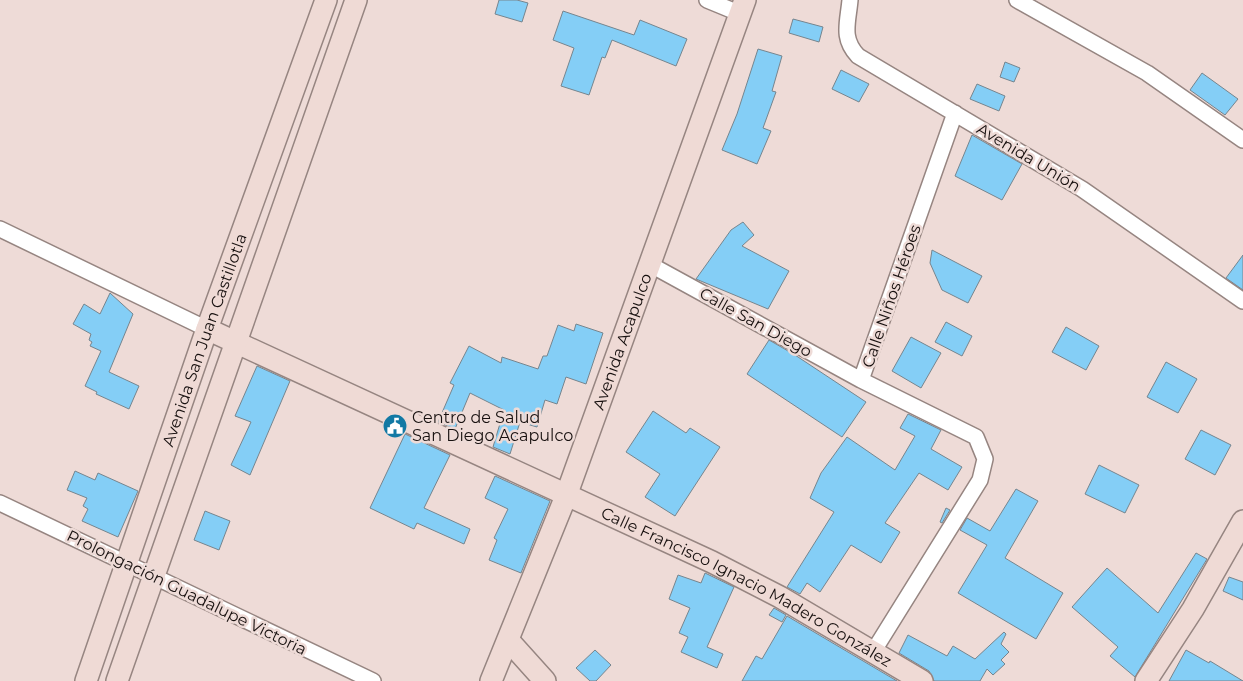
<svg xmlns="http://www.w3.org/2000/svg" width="1243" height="681" viewBox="0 0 1243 681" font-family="Montserrat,sans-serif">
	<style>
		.building { fill: #84cef6; stroke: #76858e }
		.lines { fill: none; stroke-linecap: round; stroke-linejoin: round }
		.street-casing { stroke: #968581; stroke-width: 18 }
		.secondary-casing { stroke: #968581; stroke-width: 24 }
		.street { stroke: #fff; stroke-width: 15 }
		.secondary { stroke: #efdad5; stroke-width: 21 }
		.labels { text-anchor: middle; stroke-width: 5; stroke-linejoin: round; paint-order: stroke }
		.street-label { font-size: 16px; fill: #17100f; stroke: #eedbd7 }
		.poi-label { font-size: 16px; fill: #17100f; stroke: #eedbd7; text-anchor: start }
	</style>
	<rect width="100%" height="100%" fill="#eedbd7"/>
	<path class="building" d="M 499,0 L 517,0 L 528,3 L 522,22 L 495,14 Z
		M 563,11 L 634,35 L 640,20 L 687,39 L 676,66 L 612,40 L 605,58 L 602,57 L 589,95 L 561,86 L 574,48 L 553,40 Z
		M 793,19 L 823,27 L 819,42 L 789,33 Z
		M 758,49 L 782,56 L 772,91 L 776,92 L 763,128 L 771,131 L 757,164 L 722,150 L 737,114 Z
		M 1005,62 L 1020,68 L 1014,82 L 1000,77 Z
		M 841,70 L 869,84 L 859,102 L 832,89 Z
		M 1202,73 L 1238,99 L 1225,115 L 1190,90 Z
		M 977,84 L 1005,96 L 999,111 L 970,99 Z
		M 972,135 L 1022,164 L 1002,200 L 955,176 Z
		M 743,222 L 754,235 L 742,246 L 789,271 L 768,309 L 696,279 L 731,230 Z
		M 932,250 L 982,276 L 968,303 L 942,290 L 930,263 Z
		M 1243,255 L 1243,290 L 1226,278 Z
		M 110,293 L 133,314 L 109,372 L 139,386 L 129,409 L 96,394 L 97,392 L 85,386 L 101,351 L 90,346 L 92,342 L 89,340 L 91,334 L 73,324 L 84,304 L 100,314 Z
		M 946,322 L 972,336 L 962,356 L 935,342 Z
		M 576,324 L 603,333 L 586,384 L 566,377 L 557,404 L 545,400 L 537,427 L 520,422 L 510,454 L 493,447 L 504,410 L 470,393 L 455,429 L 438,422 L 454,385 L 450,383 L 469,346 L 501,363 L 502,357 L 538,369 L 543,356 L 547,356 L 558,325 L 574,331 Z
		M 1066,327 L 1099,346 L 1086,370 L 1052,352 Z
		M 911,337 L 941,353 L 921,388 L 892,371 Z
		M 769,340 L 795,355 L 866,402 L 842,437 L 747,374 Z
		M 1166,362 L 1197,379 L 1178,413 L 1147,397 Z
		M 257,366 L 290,381 L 250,475 L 231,465 L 251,422 L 235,416 Z
		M 653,411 L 686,433 L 690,428 L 720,447 L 675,516 L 645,497 L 660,474 L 626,452 Z
		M 908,414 L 941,430 L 931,449 L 962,467 L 948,490 L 919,473 L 885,523 L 900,532 L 881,563 L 851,545 L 820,592 L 807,583 L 800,594 L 787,587 L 834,512 L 810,498 L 821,473 L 847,437 L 895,470 L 915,436 L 900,428 Z
		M 1201,430 L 1231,445 L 1215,475 L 1185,459 Z
		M 405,434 L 450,455 L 424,508 L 470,529 L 464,544 L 417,523 L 414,529 L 370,508 Z
		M 1099,465 L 1139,485 L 1125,513 L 1085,494 Z
		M 75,471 L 95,480 L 98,473 L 138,491 L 118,537 L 82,521 L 88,509 L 83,506 L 87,498 L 67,490 Z
		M 495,476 L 550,501 L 521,573 L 489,560 L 497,540 L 494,538 L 508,509 L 485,498 Z
		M 1016,489 L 1038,501 L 1005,558 L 1063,593 L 1036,639 L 958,593 L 987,545 L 960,530 L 967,518 L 990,531 Z
		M 946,508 L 950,510 L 942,523 L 940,522 Z
		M 205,511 L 230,521 L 219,550 L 194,540 Z
		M 1196,553 L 1207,559 L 1135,677 L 1110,656 L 1118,647 L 1072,607 L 1107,568 L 1158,613 Z
		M 705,573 L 734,587 L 707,647 L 723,654 L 717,668 L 681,652 L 688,637 L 679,633 L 690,608 L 669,599 L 678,575 L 701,583 Z
		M 1229,577 L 1243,582 L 1243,600 L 1223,591 Z
		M 774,608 L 786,615 L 782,622 L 769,615 Z
		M 787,616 L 897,681 L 742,681 L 756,656 L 762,659 Z
		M 1004,632 L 1006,634 L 1001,644 L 1009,652 L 1001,660 L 1005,664 L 993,675 L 987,669 L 980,681 L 934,681 L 929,671 L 899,653 L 908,635 L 947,656 L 953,646 L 975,659 Z
		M 595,650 L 611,665 L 596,681 L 590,681 L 576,668 Z
		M 1186,650 L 1209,663 L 1210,661 L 1243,681 L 1169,681 Z"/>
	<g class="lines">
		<defs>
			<path id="street" d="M 707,0 L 741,14
				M 850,0 C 848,23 841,38 858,56 L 1082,189 L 1243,301
				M 1017,0 L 1147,73 L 1243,140
				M 0,229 L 207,329
				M 651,265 L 861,380 L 976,437 L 985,459 L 980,480 L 873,652
				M 861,380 L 955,113
				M 0,503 L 373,681"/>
			<g id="secondary">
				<path id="s1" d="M 207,329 L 712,562 L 780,597 L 922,681"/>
				<path d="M 509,641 L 545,681"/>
				<path id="s2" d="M 86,681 L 207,329 L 326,0"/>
				<path d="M 117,681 L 356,0"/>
				<path id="s3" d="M 491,681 L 566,496 L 745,0"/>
				<path d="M 1146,681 L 1193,609 L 1243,521"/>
			</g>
		</defs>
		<use href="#street" class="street-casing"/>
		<use href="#secondary" class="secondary-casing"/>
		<use href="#street" class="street"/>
		<use href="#secondary" class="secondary"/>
	</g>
	<defs>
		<symbol id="civic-disc" viewBox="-11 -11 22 22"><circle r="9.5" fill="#1279a4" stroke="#eedbd7"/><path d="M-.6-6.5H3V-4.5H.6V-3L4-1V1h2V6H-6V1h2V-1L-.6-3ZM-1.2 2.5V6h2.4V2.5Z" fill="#fff"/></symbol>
	</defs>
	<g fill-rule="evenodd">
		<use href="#civic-disc" x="381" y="412" width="28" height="28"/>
	</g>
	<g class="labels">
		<g class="street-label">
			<text transform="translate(1029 157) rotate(31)" y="6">Avenida Unión</text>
			<text transform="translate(891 296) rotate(-71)" y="6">Calle Niños Héroes</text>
			<text transform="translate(756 322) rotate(29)" y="6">Calle San Diego</text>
			<text dy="6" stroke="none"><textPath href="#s2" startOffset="361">Avenida San Juan Castillotla</textPath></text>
			<text dy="6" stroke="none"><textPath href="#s3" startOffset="364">Avenida Acapulco</textPath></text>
			<text dy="6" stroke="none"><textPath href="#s1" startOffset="598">Calle Francisco Ignacio Madero González</textPath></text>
			<text transform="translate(187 592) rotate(26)" y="6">Prolongación Guadalupe Victoria</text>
		</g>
		<g class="poi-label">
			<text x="412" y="423">Centro de Salud<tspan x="412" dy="18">San Diego Acapulco</tspan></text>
		</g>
	</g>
</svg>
